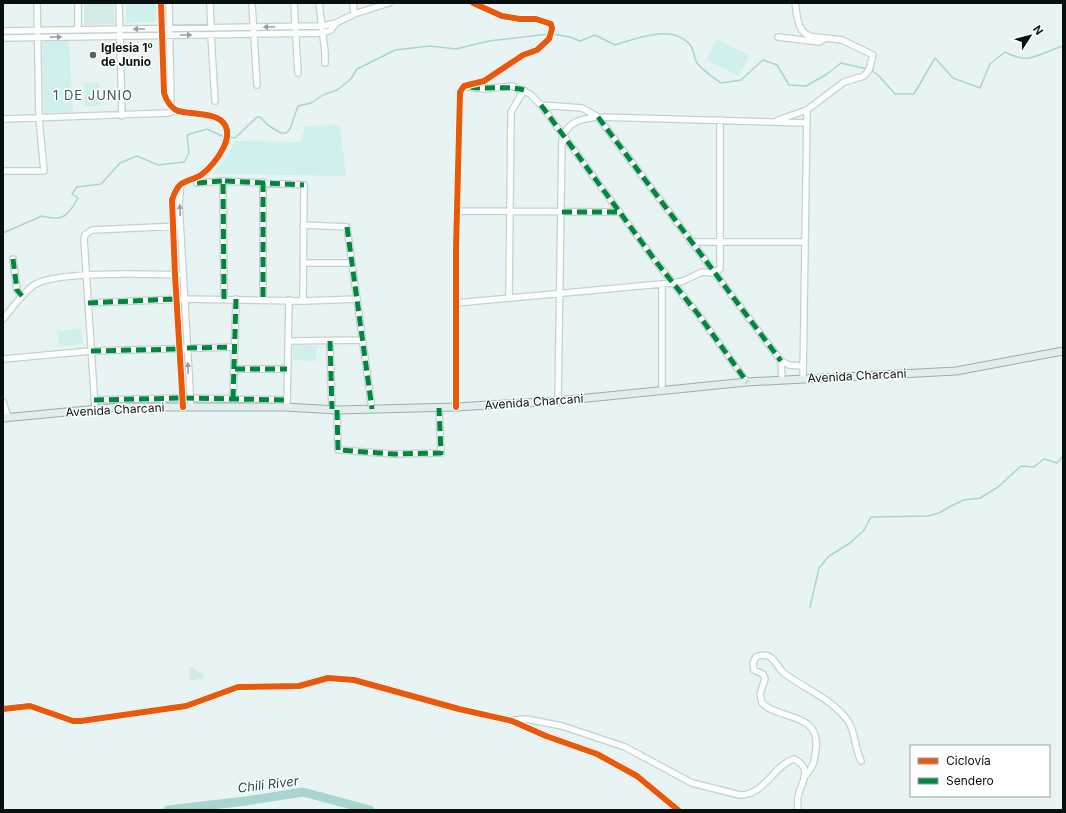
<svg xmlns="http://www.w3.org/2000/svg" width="1066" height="813" viewBox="0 0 1066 813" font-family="Inter,sans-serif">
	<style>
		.built { fill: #d3eae9 }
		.green { fill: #cff0ed }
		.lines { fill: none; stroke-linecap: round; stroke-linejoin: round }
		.stream { stroke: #a9d4d0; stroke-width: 1.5 }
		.river { stroke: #a9d4d0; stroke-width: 9 }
		.minor-casing { stroke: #c7d0d0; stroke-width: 8 }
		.major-casing { stroke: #98afaf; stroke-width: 9 }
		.minor { stroke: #fcfdfd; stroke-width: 5.5 }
		.major { stroke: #e2eded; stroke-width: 7 }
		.quiet { stroke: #00873e; stroke-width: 5; stroke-dasharray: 10 5; stroke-linecap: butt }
		.cycleway-casing { stroke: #fff; stroke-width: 8 }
		.cycleway { stroke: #e8590c; stroke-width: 6 }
		.oneway { fill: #9a9e9e }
		.poi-dot { fill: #56605f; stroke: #fff; stroke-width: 1.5 }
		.labels { text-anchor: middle; stroke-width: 3; stroke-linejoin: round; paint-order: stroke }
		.poi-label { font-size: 12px; font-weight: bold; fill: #07100f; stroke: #fff; text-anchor: start }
		.street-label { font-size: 12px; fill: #07100f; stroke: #fff }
		.neighbourhood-label { font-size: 13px; letter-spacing: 1px; fill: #3f5452; stroke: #fff }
		.water-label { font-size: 13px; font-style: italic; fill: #1d4e4b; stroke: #fff }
	</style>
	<rect width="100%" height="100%" fill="#e8f4f4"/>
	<path class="built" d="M 84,3 L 114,3 L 114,24 L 84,25 Z
		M 189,666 L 203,674 L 203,678 L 190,681 Z"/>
	<path class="green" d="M 126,3 L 156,3 L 156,22 L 126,23 Z
		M 716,39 L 749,55 L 739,76 L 706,60 Z
		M 69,41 L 73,112 L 44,113 L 42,42 Z
		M 99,82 L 101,106 L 85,106 L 84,83 Z
		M 340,125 L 346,176 L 213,174 L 229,153 L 235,141 L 301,142 L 305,126 Z
		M 81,328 L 83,344 L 59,346 L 57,331 Z
		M 293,345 L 317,346 L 316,361 L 293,360 Z"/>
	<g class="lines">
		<path class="stream" d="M 553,34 L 570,37 L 580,41 L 595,35 L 615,45 C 637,38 674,23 691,46 C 694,51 694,58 697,63 C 703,71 713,77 721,83 L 741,80 L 763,60 L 777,65 L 789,85 L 806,86 L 827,74 L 841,63 L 867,69
			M 871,70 L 878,75 L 895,94 L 914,94 L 935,58 L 953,78 L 980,88 L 990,64 L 1005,52 C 1030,66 1039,53 1063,46
			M 228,137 L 235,138 L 257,117 L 260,117 L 269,126 L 281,133 L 286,133 L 290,129 L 298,106 L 311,103 L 323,95 L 337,90 L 350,80 L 357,69 L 395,50 L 430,46 L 456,49 L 489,41 L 549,34
			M 3,233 L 42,216 C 63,222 68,216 78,198 L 72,194 L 77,187 L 101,184 L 120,163 L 137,156 L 158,165 L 184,162 L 189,153 L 187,135 L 207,129 L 224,137
			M 810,607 L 819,568 L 829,556 L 850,543 L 864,530 L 871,517 L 928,516 L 939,513 L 951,506 L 964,500 L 980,498 L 998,487 L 1021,466 L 1034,467 L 1044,459 L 1057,463 L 1063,456"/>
		<path class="river" d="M 168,810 L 246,801 L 303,792 L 370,810"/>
		<defs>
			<path id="minor" d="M 119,3 L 122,116
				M 161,3 L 164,93 C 166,100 171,108 178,111 C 190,114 206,113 217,118 C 242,130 215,165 201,175 C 195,179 187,180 181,184 C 176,188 174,194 172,200 L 175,275 L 183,407
				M 169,3 L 171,105
				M 210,3 L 211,27
				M 252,3 L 257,85
				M 294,3 L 298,73
				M 319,3 L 325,52 L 325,63
				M 353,3 L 354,14
				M 795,3 C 797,14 797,32 810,36 C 815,38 821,37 826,38
				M 78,30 L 78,3
				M 3,31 L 322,26 L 336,23 L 354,14 L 389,3
				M 211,35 L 215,101
				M 778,37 L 819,42 L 826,38 L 842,40 L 873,55 L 869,70 L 864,76 L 844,82 L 807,110 L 778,120
				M 3,38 L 323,33 L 331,30 L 336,23
				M 467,87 L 483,89 L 512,86 L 530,94 L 541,105 L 657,263 L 698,314 L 747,382
				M 541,105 L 582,108 L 598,117 L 781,361 L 789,365 L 802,366
				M 3,119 L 169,113 L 175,110
				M 3,171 L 44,171 L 39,118 L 37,3
				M 263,182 L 263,299
				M 197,183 L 223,181
				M 181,184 L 179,203 L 191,407
				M 458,211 L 619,212
				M 303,225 L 347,227 L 372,409
				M 691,242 L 805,242
				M 13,259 L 17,290 L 22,296
				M 303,263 L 352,263
				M 509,297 L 511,112 L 524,90
				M 224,299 L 223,181 L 304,185 L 303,301
				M 88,303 L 183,299 L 303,301 L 357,299
				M 456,303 L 672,283 L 683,281 L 702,272 L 714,273 L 720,269 L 720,120
				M 3,319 C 12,308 22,294 34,285 C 55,271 150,274 178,275
				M 289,341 L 362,340
				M 330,341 L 332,409
				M 3,359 L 91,351 L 235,347
				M 781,361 L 782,380
				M 235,369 L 287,369
				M 803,379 L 807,110
				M 662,391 L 662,284
				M 233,399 L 236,299
				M 94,400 L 183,398 L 287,400
				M 558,401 L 562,139 C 568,121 581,119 598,117 L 807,123
				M 3,402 L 8,417
				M 287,404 L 289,300
				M 456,407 L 456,249 L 460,92 L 464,86 L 484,81 L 523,55 L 537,50 L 549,39 L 552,29 L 551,24 L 536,19 L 520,19 L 502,16 L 473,3
				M 95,408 L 84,239 L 85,235 L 92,230 L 180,226
				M 337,410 L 338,450 L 393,454 L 441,453 L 439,408
				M 3,709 L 30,706 L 73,721 L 81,721 L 186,706 L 238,687 L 299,686 L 328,678 L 354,680 L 459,709 L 512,721 L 546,736 L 597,754 L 637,776 L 678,810
				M 514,720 L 526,719 L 562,726 L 625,747 L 692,783 L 740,795 C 765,795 774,765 794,759 C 814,769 801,782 798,797 C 797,801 798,806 798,810
				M 805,776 C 813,768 815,760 816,748 C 820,712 778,720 762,703 L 760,694 L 765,679 L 763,674 L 754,670 L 753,663 L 756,657 C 761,655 765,654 770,657 C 776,661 779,669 784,673 C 804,689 833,699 848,721 C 855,731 855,749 861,761"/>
			<path id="major" d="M 3,418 L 119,407 L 285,407 L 337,410 L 456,407 L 558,401 L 747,382 L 956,371 L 1063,351"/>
		</defs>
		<use href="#minor" class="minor-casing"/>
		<use href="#major" class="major-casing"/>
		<use href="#minor" class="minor"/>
		<use href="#major" class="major"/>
		<path class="quiet" d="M 470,87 C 488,90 506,85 524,90
			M 541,105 L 657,263 L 698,314 L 747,382
			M 598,117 L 781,361
			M 263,182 L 263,299
			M 197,183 L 223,181
			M 562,212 L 619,212
			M 347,227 L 372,409
			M 13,259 L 17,290 L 22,296
			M 224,299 L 223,181 L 304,185
			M 88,303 L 176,299
			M 330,341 L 332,409
			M 187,348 L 235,347
			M 91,351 L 180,349
			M 235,369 L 287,369
			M 233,399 L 236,299
			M 94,400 L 183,398 L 287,400
			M 337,410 L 338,450 L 393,454 L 441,453 L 439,408"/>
		<defs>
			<path id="cycleway" d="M 161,3 L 164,93 C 166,100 171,108 178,111 C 190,114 206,113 217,118 C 242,130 215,165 201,175 C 195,179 187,180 181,184 C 176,188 174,194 172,200 L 175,275 L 183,407
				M 456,407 L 456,249 L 460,92 L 464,86 L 484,81 L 523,55 L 537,50 L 549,39 L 552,29 L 551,24 L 536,19 L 520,19 L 502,16 L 473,3
				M 3,709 L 30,706 L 73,721 L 81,721 L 186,706 L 238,687 L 299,686 L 328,678 L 354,680 L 459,709 L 512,721 L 546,736 L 597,754 L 637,776 L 678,810"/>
		</defs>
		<use href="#cycleway" class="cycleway-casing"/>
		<use href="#cycleway" class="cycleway"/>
	</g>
	<defs><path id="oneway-solid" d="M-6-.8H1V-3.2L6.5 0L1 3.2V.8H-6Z"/></defs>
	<g class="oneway">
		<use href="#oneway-solid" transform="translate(269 27) rotate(180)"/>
		<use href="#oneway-solid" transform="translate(139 29) rotate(180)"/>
		<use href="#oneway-solid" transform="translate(186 35)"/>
		<use href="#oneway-solid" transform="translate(56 37) rotate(-1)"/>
		<use href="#oneway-solid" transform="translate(180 210) rotate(-93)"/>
		<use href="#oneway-solid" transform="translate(188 368) rotate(-93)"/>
	</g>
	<circle class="poi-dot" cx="93" cy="55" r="4"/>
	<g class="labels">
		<g class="poi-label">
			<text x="101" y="52">Iglesia 1º<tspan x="101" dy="14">de Junio</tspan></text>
		</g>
		<g class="street-label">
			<text transform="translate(857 376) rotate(-3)" y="4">Avenida Charcani</text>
			<text transform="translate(534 402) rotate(-4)" y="4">Avenida Charcani</text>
			<text transform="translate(115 410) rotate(-3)" y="4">Avenida Charcani</text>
		</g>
		<g class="neighbourhood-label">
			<text x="93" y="100">1 DE JUNIO</text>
		</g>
		<g class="water-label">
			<text transform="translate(268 784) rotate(-7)" y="5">Chili River</text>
		</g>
	</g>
	<rect width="1066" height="813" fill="none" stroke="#07100f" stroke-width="8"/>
	<rect x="910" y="745" width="140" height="52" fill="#ffffff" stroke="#9c9f9f"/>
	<rect x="918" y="758" width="20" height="6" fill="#e8590c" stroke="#9c9f9f"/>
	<text x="946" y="765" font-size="12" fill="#07100f">Ciclovía</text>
	<rect x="918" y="778" width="20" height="6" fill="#00873e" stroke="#9c9f9f"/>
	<text x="946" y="785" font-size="12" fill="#07100f">Sendero</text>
	<g transform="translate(1030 36) rotate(54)" stroke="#ffffff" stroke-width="3" paint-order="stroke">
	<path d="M0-3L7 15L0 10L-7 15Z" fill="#07100f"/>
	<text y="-6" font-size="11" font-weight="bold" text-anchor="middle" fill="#07100f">N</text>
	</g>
</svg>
